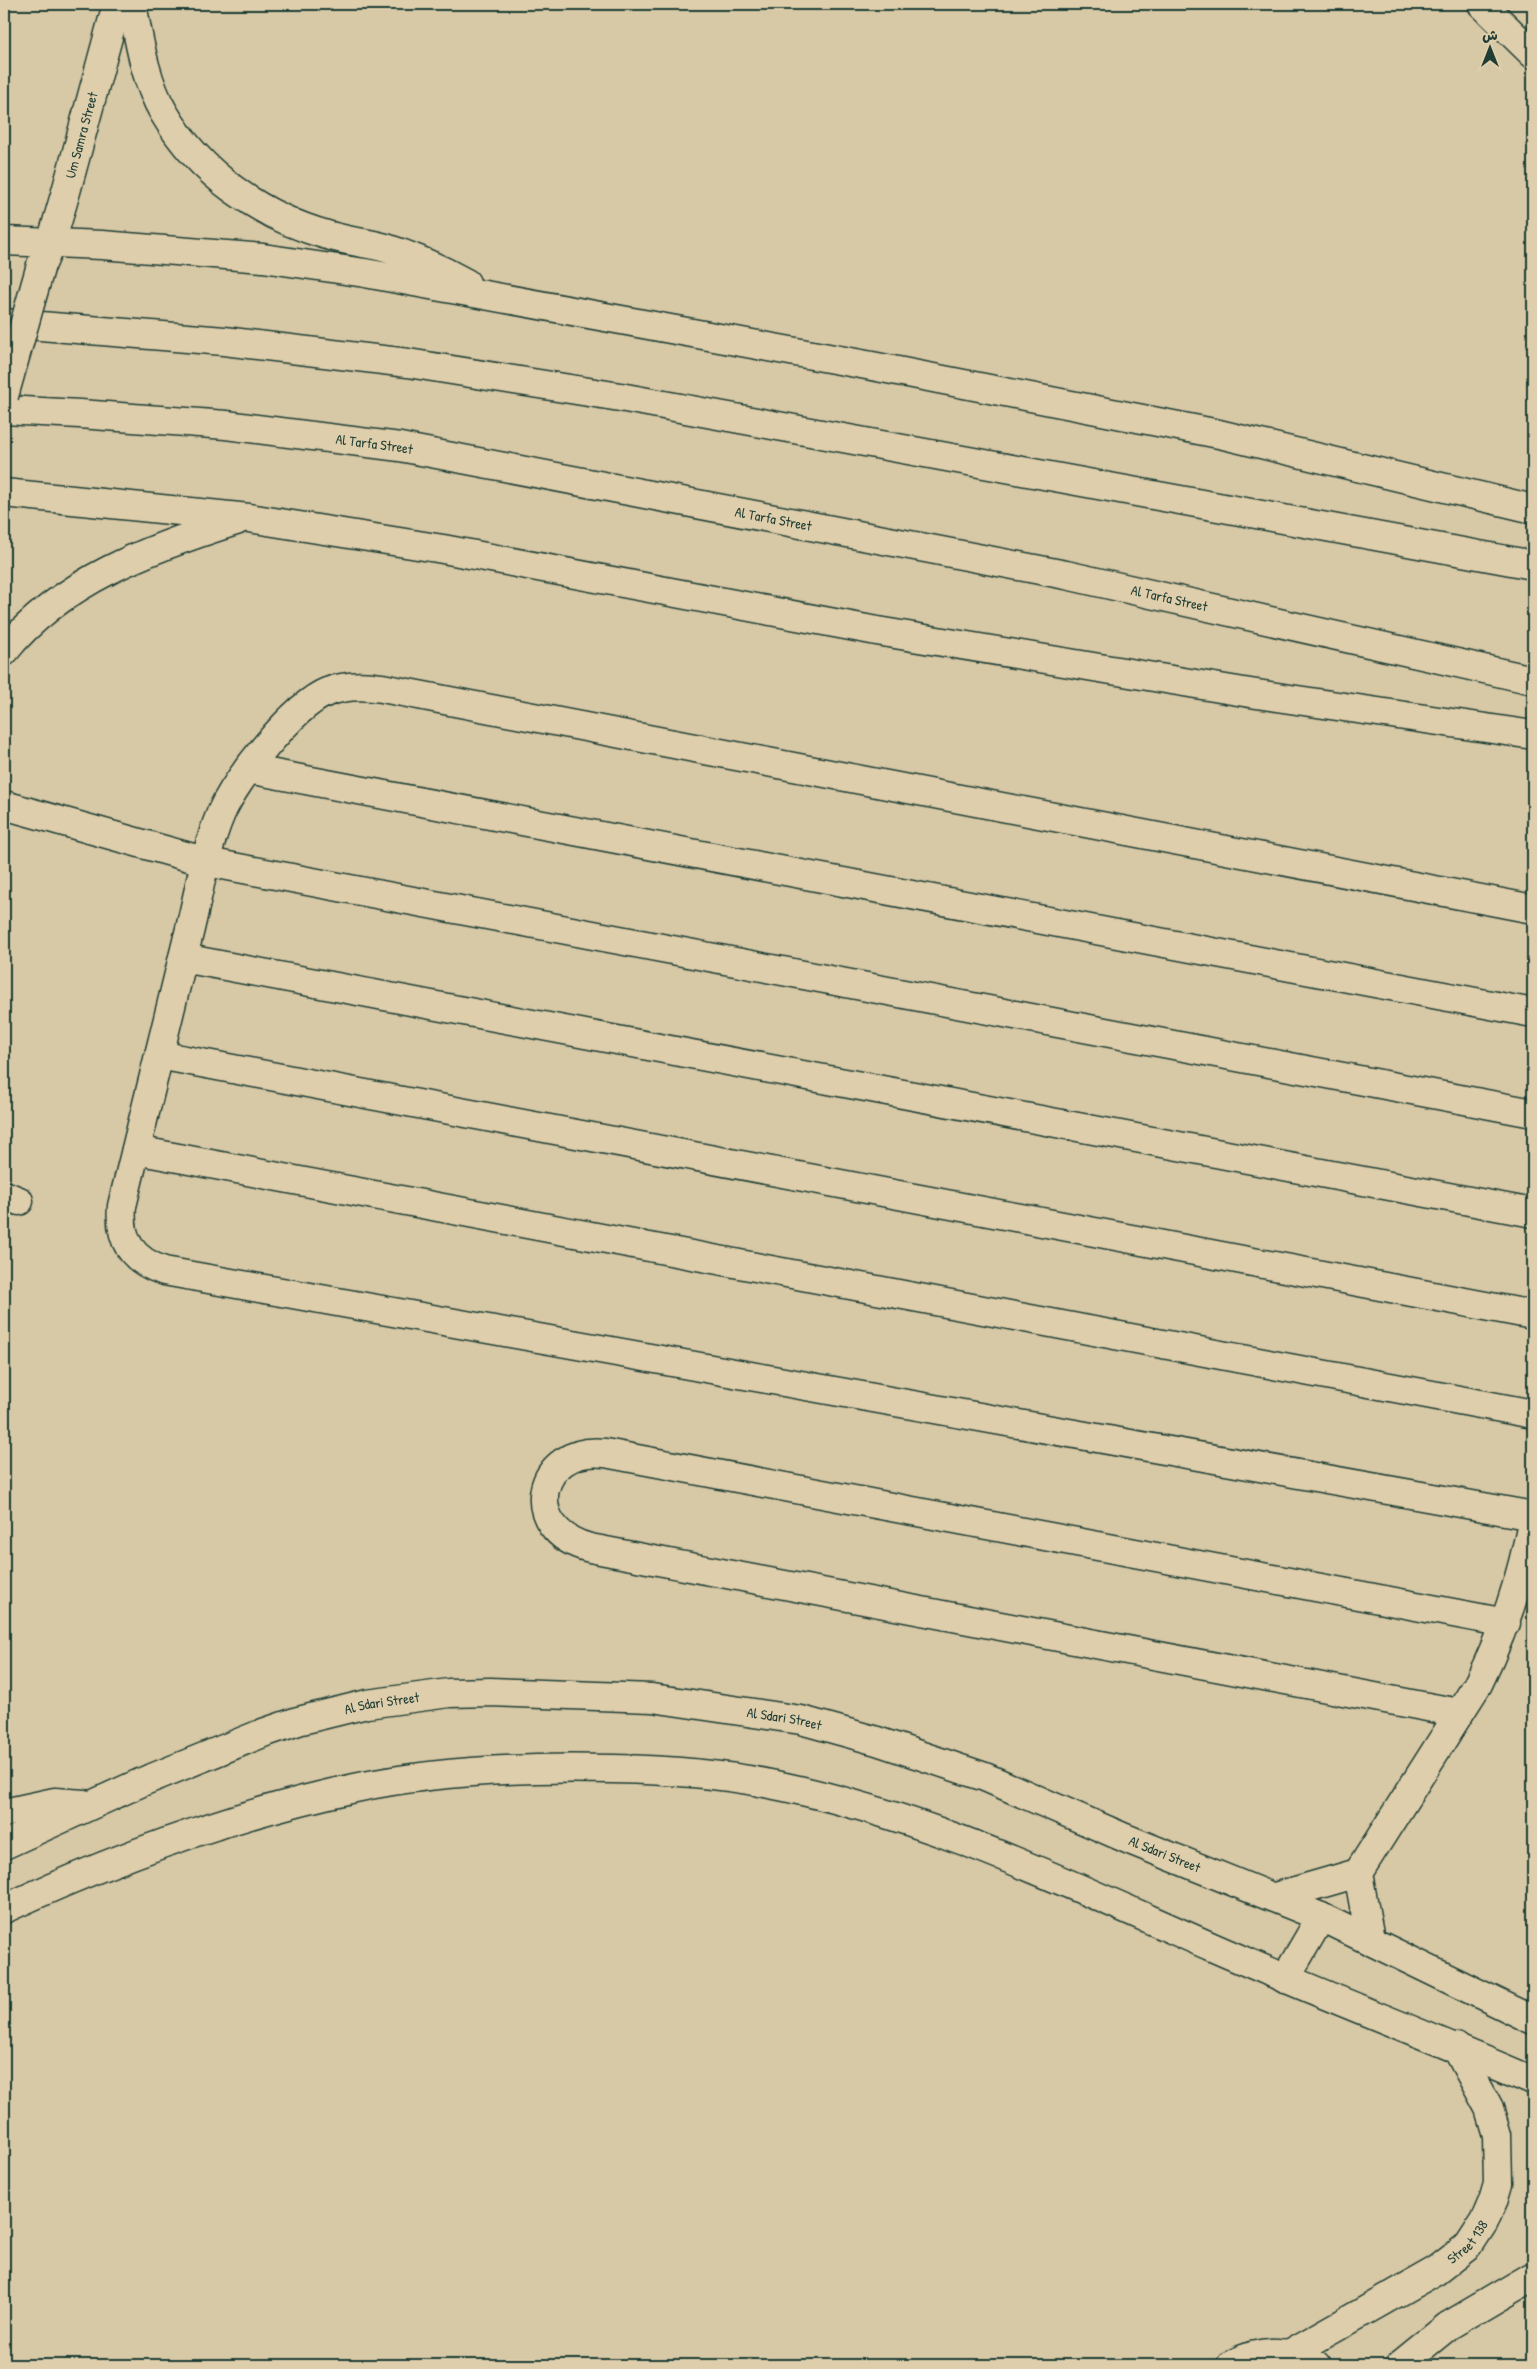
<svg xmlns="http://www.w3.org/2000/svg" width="1537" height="2369" viewBox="0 0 1537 2369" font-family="'Patrick Hand','Playpen Sans Arabic',sans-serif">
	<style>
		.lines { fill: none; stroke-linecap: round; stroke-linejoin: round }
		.minor-casing { stroke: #1f3d34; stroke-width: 31 }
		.major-casing { stroke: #1f3d34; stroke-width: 31 }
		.minor { stroke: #dfceab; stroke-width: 28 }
		.major { stroke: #dfceab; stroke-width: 28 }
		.minor-bridge-casing { stroke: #1f3d34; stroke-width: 31; stroke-linecap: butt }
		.minor-bridge { stroke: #dfceab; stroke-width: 28 }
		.labels { text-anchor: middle; stroke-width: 4.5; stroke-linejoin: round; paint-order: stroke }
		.street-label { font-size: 14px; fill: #1f3d34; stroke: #dfceab }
	</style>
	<rect width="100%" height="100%" fill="#d7c8a6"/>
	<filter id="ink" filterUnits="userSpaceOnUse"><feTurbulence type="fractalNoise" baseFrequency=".02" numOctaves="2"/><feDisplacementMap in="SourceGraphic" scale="10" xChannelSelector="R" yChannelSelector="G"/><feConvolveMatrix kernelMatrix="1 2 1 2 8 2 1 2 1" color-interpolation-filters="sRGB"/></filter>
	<g filter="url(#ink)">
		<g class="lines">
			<defs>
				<g id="minor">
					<path d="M 1482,4 L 1533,54"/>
					<path id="s1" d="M 42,264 L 51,243 L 67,188 L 117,4"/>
					<path d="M 248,769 L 1533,1013"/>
					<path d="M 4,805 L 207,862 L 1533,1113"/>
					<path d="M 1533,909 L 382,688 C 363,685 345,685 327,692 C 293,706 236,779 221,813 C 204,853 198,899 187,941 C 165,1029 144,1118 122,1206 C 119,1240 131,1260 164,1271 L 1533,1516"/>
					<path d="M 183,958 L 1533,1213"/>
					<path d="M 159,1055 L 1533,1315"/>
					<path d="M 136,1150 L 1533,1414"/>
					<path d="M 4,1195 L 19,1201"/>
					<path d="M 1459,1713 L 590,1548 C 518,1530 536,1445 605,1453 L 1506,1623"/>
					<path d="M 4,1813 L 55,1802 L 84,1804"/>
					<path id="s2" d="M 4,1845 L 142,1782 L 263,1733 L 298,1721 L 367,1704 L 449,1693 L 490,1692 L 652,1698 L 801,1720 L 877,1741 L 985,1777 L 1125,1838 L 1321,1917 L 1533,2020"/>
					<path d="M 1275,1897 L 1358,1873"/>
					<path d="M 4,1909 C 116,1857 234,1814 355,1788 C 439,1770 527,1767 613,1769 C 664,1770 715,1773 765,1783 C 923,1813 1066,1883 1212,1947 C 1319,1994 1427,2035 1533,2081"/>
					<path d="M 1370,1939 L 1358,1873 L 1478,1684 C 1505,1630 1522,1577 1533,1517"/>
					<path d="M 1285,1979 L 1321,1917"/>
					<path id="s3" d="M 1289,2354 L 1437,2270 L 1469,2245 L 1484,2222 L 1493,2201 L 1498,2184 L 1497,2135 L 1489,2108 L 1456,2047"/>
					<path d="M 1231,2365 C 1259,2349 1288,2349 1317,2365"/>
					<path d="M 1400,2365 L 1448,2326 L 1533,2276"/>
				</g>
				<g id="major">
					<path d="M 132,4 C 139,40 145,81 164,113 C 200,174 260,216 327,235 C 346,241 367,243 386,248 C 414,257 441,269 466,283"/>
					<path d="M 4,241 L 102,245 L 263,258 L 365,273 L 872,366 L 1219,434 L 1533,509"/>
					<path d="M 4,323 L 224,341 L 408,363 L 620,397 L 1533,565"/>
					<path id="s4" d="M 4,410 L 80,414 L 226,425 L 400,447 L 1066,575 L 1533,680"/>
					<path d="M 4,493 L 249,518 L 443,549 L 877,631 L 1250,693 L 1533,735"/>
					<path d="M 4,652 C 60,581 153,547 236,521"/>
				</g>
			</defs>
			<use href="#minor" class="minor-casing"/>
			<use href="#major" class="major-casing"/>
			<use href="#minor" class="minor"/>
			<use href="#major" class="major"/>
			<defs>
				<path id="minor-bridge" d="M 4,396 L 41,265"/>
			</defs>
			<use href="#minor-bridge" class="minor-bridge-casing"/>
			<use href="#minor-bridge" class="minor-bridge"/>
		</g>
	</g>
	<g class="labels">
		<g class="street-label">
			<text dy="5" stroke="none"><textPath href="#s1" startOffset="135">Um Samra Street</textPath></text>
			<text dy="5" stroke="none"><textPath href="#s4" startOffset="372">Al Tarfa Street</textPath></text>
			<text dy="5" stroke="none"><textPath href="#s4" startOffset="778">Al Tarfa Street</textPath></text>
			<text dy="5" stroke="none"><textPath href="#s4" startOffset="1182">Al Tarfa Street</textPath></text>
			<text dy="5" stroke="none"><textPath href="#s2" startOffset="405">Al Sdari Street</textPath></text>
			<text dy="5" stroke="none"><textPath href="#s2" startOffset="810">Al Sdari Street</textPath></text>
			<text dy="5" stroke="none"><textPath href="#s2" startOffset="1215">Al Sdari Street</textPath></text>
			<text dy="5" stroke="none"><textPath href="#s3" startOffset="212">Street 138</textPath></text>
		</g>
	</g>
	<rect width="1537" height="2369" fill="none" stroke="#dfceab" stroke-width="20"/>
	<rect x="10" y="10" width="1517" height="2349" fill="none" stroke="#1f3d34" stroke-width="2" filter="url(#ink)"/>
	<g transform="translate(1490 48)" stroke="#dfceab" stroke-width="4" paint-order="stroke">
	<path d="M0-4L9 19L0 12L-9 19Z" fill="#1f3d34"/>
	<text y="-8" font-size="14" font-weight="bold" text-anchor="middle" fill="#1f3d34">ش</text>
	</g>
</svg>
